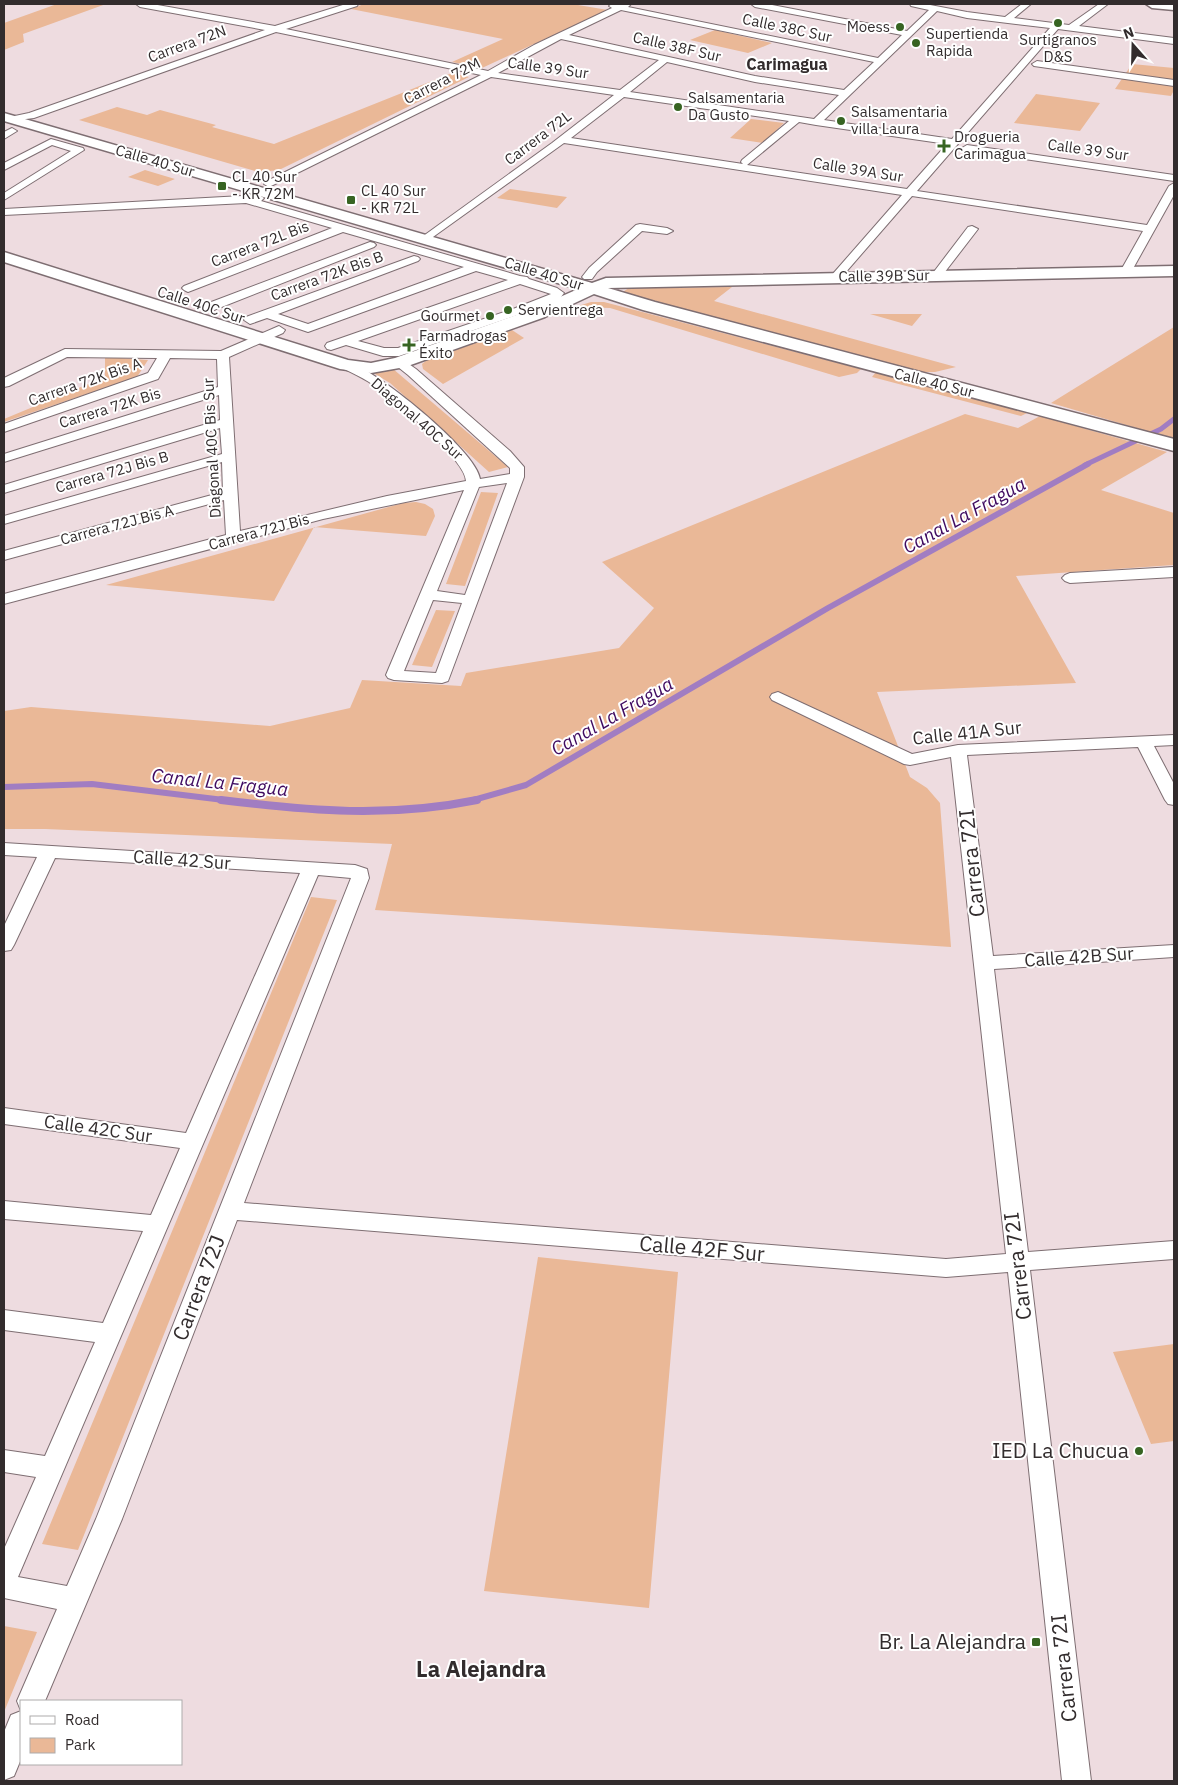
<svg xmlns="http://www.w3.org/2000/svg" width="1178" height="1785" viewBox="0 0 1178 1785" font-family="'IBM Plex Sans',sans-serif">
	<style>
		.green { fill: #eab897 }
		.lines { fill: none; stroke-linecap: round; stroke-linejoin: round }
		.stream-far2 { stroke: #a17dc2; stroke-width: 5 }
		.stream-far1 { stroke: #a17dc2; stroke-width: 6 }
		.stream { stroke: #a17dc2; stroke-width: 8 }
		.street-casing { stroke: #7e6e72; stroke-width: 2 }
		.secondary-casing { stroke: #7e6e72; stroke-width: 3 }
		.street { fill: #fff; fill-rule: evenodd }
		.secondary { fill: #fff; fill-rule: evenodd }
		.poi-dot { fill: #376422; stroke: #fff; stroke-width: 2 }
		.labels { text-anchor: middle; stroke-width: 4; stroke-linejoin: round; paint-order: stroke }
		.far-poi-label { font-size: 15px; fill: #322c2d; stroke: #fff; text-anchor: start }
		.far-street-label { font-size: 15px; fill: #322c2d; stroke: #fff }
		.far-neighbourhood-label { font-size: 16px; font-weight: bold; fill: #322c2d; stroke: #fff }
		.street-label { font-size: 18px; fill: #322c2d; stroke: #fff }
		.water-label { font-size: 19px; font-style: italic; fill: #3f0a60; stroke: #fff }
		.near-street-label { font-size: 21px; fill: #322c2d; stroke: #fff }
		.near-poi-label { font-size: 21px; fill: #322c2d; stroke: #fff; text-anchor: end }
		.near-neighbourhood-label { font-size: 22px; font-weight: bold; fill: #322c2d; stroke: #fff }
	</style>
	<rect width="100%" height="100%" fill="#eedce0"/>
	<path class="green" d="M 57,4 L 106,4 L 23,34 L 24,42 L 4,50 L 4,23 Z
		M 364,4 L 572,4 L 608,10 L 482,68 L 452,62 L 503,39 L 351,9 Z
		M 715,30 L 772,43 L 748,53 L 690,40 Z
		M 1132,64 L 1174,68 L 1174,90 L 1171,96 L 1115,89 Z
		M 452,73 L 469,77 L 279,170 L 259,172 L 79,120 L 117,107 L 147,115 L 160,110 L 216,125 L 212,127 L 274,144 Z
		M 1036,94 L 1100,103 L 1080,131 L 1014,123 Z
		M 751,119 L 784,123 L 763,143 L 730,138 Z
		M 145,170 L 175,179 L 158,186 L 128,177 Z
		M 510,189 L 567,197 L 557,208 L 497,198 Z
		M 732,287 L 714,301 L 956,367 L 935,372 L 915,372 L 621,293 L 629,288 Z
		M 591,302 L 604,302 L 861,369 L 857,373 L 839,377 L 610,308 L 583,307 L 568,309 Z
		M 870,314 L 922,314 L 912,326 Z
		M 1174,327 L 1174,439 L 1051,403 Z
		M 512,330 L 524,338 L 443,384 L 423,369 L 422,364 L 427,360 Z
		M 105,357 L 148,360 L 137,377 L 4,422 L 4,419 L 105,377 Z
		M 392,368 L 508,467 L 489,472 L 390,383 L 370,371 Z
		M 876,372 L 1027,413 L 1021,416 L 872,377 Z
		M 965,414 L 1018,428 L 1040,416 L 1167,452 L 1101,490 L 1174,513 L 1174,565 L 1016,576 L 1076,683 L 877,692 L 910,777 L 927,788 L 940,803 L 951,947 L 375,910 L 392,844 L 45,829 L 4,829 L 4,711 L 31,707 L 270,726 L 350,708 L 362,680 L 461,686 L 466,673 L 619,648 L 654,608 L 602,562 Z
		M 481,492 L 498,493 L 465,586 L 446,584 Z
		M 416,502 L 425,504 L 433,509 L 435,516 L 426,536 L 314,527 L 274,601 L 106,585 L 403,503 Z
		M 436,610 L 455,611 L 432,667 L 412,665 Z
		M 311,897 L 337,900 L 78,1550 L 42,1544 Z
		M 538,1257 L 678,1272 L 649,1608 L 484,1591 Z
		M 1174,1344 L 1174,1441 L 1151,1444 L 1113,1352 Z
		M 4,1626 L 37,1632 L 4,1712 Z"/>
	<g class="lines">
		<path class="stream-far2" d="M 1085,465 L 1161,429 L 1174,419"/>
		<path class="stream-far1" d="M 4,787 L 92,784 L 232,801
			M 470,801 L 526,785 L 828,608 L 1088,464"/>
		<path class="stream" d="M 221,800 C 310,811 389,818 477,800"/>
		<defs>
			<path id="street" d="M 136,4 L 152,4 L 275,26 L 346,4 L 358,4 L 357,6 L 286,29 L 488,71 L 534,45 L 612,8 L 609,6 L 612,4 L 631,4 L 628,7 L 878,58 L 902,35 L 755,7 L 751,4 L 767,4 L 907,31 L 929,10 L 911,6 L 910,4 L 925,4 L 967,12 L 1005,17 L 1022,4 L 1031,4 L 1014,18 L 1069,25 L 1099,4 L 1108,4 L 1079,26 L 1174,38 L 1174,44 L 1058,29 L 917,191 L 1147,225 L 1169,186 L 1174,183 L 1174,195 L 1130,274 L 1122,274 L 1120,272 L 1143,231 L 912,196 L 839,280 L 831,280 L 829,278 L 831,276 L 902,195 L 564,143 L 426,242 L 420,239 L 422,237 L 552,143 L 614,95 L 491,77 L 269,187 L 264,184 L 265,182 L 481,75 L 276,32 L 34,118 L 10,121 L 10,117 L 29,113 L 265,30 L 140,7 ZM 621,10 L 874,62 L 844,90 L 755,76 L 569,35 ZM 937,11 L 967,18 L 1050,28 L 952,139 L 824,120 ZM 561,39 L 659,60 L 620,90 L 498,73 ZM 667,62 L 755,82 L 839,95 L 814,119 L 630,92 ZM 624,97 L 789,121 L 742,160 L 741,162 L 743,164 L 571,138 ZM 799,122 L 816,125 L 947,144 L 907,189 L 747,165 Z
				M 1037,61 L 1174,80 L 1174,86 L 1034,66 L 1032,64 Z
				M 12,128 L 17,131 L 4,139 L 4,132 Z
				M 51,139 L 83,148 L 84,150 L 4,200 L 4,193 L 71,151 L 52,145 L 4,170 L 4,163 Z
				M 967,145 L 1174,175 L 1174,181 L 963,150 L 962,148 Z
				M 259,195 L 264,198 L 261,201 L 520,276 L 527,277 L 529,279 L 557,288 L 564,293 L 558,301 L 399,356 L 383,356 L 346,345 L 331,350 L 327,349 L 325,346 L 327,343 L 508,280 L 476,271 L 308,332 L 267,318 L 250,324 L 244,320 L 246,317 L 414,256 L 418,257 L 420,259 L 418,261 L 278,314 L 308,324 L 464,267 L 343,232 L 188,292 L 184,290 L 182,288 L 184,286 L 332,228 L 246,203 L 4,215 L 4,209 ZM 520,284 L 551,294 L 513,309 L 398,348 L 384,348 L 358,341 Z
				M 640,224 L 667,228 L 673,231 L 667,234 L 642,231 L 597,272 L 592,279 L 584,279 L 582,277 L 589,268 L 636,225 Z
				M 972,226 L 978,229 L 941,277 L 933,277 L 931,275 L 933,273 L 968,227 Z
				M 370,242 L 374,243 L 376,245 L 374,247 L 214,310 L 206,310 L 204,307 L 206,304 Z
				M 279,326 L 285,330 L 283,333 L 229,357 L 240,531 L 387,496 L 466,481 C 466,459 389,396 369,382 C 361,377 351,372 342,368 L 340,365 L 342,362 L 346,361 C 374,368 477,451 480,479 L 510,474 L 510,468 L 408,375 L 393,363 L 395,360 L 403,360 L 416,369 L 510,451 L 524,467 L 524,477 L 448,681 L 442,683 L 394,680 L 388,678 L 386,675 L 464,490 L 323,519 L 4,604 L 4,594 L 226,535 L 224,500 L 4,560 L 4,551 L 223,492 L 222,462 L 4,524 L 4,516 L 222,454 L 220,428 L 4,493 L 4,485 L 220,420 L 219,395 L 4,462 L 4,454 L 218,387 L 217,359 L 170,358 L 158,379 L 4,432 L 4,424 L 148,373 L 157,358 L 67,357 L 9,386 L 4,387 L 4,378 L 65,349 L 221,351 ZM 507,483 L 465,595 L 437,591 L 479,487 ZM 433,600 L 462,603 L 436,673 L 404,671 Z
				M 1174,567 L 1174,577 L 1070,583 L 1065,581 L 1062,578 L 1065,575 L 1070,573 Z
				M 778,692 L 912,754 L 958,745 L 1174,735 L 1174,745 L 1154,746 L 1174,784 L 1174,805 L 1168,804 L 1165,800 L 1138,747 L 967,755 L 993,956 L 1174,945 L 1174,957 L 994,969 L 1028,1252 L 1174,1241 L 1174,1259 L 1030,1270 L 1091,1781 L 1062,1781 L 1008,1272 L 946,1277 L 237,1220 L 122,1519 L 45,1701 L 21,1701 L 21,1711 L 17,1701 L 57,1609 L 4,1598 L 4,1549 L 36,1477 L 4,1472 L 4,1450 L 45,1456 L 95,1342 L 4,1330 L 4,1310 L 103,1323 L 143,1231 L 4,1219 L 4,1201 L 151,1215 L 180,1148 L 4,1124 L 4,1108 L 186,1133 L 300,873 L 55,858 L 14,945 L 11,950 L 4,951 L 4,926 L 37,857 L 4,855 L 4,843 L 355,865 L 367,869 L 369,878 L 244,1203 L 946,1259 L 1006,1254 L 951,757 L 910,765 L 904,764 L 772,700 L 770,697 L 772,694 ZM 318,875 L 351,878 L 96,1519 L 67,1586 L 18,1577 Z
				M 21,1711 L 21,1759 L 14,1776 L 4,1780 L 4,1732 L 11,1715 Z"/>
			<path id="secondary" d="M 1146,4 L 1174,4 L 1174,10 L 1152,8 Z
				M 4,113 L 592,283 L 606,278 L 1174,266 L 1174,276 L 608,288 L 655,302 L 1174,439 L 1174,451 L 643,310 L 594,294 L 545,317 L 405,367 L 371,373 L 340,369 L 4,262 L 4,252 L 348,360 L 371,363 L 395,358 L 533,309 L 578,289 L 4,121 Z"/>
		</defs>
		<use href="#street" class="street-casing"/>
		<use href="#secondary" class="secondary-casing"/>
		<use href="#street" class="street"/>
		<use href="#secondary" class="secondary"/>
	</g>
	<g class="poi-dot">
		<circle cx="1058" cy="23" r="5"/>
		<circle cx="900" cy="27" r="5"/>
		<circle cx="916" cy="43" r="5"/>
		<circle cx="678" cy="107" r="5"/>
		<circle cx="841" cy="121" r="5"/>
		<path d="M941.5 138.5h5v5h5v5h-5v5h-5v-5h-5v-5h5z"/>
		<rect x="217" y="181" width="10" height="10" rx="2.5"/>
		<rect x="346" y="195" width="10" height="10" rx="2.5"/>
		<circle cx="508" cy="310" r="5"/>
		<circle cx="490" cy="316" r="5"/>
		<path d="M406.5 337.5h5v5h5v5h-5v5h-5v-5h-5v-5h5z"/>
		<circle cx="1139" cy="1451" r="5"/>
		<rect x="1031" y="1637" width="10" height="10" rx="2.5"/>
	</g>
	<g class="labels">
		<g class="far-poi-label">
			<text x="890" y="32" text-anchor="end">Moess</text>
			<text x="926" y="39">Supertienda<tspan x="926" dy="17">Rapida</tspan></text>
			<text x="1058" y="45" text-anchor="middle">Surtigranos<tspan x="1058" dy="17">D&amp;S</tspan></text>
			<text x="688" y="103">Salsamentaria<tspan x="688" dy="17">Da Gusto</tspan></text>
			<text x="851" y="117">Salsamentaria<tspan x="851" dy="17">villa Laura</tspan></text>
			<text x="954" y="142">Drogueria<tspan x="954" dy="17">Carimagua</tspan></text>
			<text x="232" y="182">CL 40 Sur<tspan x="232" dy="17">- KR 72M</tspan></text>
			<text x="361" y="196">CL 40 Sur<tspan x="361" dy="17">- KR 72L</tspan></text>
			<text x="518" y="315">Servientrega</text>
			<text x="480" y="321" text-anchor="end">Gourmet</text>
			<text x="419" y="341">Farmadrogas<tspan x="419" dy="17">Éxito</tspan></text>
		</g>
		<g class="far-street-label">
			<text transform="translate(787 28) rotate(12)" y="5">Calle 38C Sur</text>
			<text transform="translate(187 44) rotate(-20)" y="5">Carrera 72N</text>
			<text transform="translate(677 47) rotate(13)" y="5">Calle 38F Sur</text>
			<text transform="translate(548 68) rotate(8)" y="5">Calle 39 Sur</text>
			<text transform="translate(442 81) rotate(-27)" y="5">Carrera 72M</text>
			<text transform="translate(538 138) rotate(-37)" y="5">Carrera 72L</text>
			<text transform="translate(1088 150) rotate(8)" y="5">Calle 39 Sur</text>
			<text transform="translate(155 161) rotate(16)" y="5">Calle 40 Sur</text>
			<text transform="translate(858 170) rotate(9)" y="5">Calle 39A Sur</text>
			<text transform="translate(260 244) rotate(-21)" y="5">Carrera 72L Bis</text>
			<text transform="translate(544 274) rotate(17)" y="5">Calle 40 Sur</text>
			<text transform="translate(327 276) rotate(-20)" y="5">Carrera 72K Bis B</text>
			<text transform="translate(884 276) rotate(-1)" y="5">Calle 39B Sur</text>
			<text transform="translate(201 305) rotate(18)" y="5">Calle 40C Sur</text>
			<text transform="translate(85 382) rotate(-19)" y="5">Carrera 72K Bis A</text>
			<text transform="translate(934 383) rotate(14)" y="5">Calle 40 Sur</text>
			<text transform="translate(110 408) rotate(-17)" y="5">Carrera 72K Bis</text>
			<text transform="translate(417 419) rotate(41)" y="5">Diagonal 40C Sur</text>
			<text transform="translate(212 448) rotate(-93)" y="5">Diagonal 40C Bis Sur</text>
			<text transform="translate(112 472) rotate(-16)" y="5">Carrera 72J Bis B</text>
			<text transform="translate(117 525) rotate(-15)" y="5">Carrera 72J Bis A</text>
			<text transform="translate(259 532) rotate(-15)" y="5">Carrera 72J Bis</text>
		</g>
		<g class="far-neighbourhood-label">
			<text x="787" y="70">Carimagua</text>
		</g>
		<g class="street-label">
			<text transform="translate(967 733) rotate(-6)" y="6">Calle 41A Sur</text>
			<text transform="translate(182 860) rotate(4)" y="6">Calle 42 Sur</text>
			<text transform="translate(1079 957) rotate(-4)" y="6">Calle 42B Sur</text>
			<text transform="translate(98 1129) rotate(8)" y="6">Calle 42C Sur</text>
		</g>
		<g class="water-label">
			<text transform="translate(964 515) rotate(-29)" y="7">Canal La Fragua</text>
			<text transform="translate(612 716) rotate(-30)" y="7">Canal La Fragua</text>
			<text transform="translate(220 782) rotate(6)" y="7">Canal La Fragua</text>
		</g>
		<g class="near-street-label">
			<text transform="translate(972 863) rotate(-96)" y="7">Carrera 72I</text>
			<text transform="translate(702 1249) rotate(5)" y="7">Calle 42F Sur</text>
			<text transform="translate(1018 1266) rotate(-97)" y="7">Carrera 72I</text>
			<text transform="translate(199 1288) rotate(-69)" y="7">Carrera 72J</text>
			<text transform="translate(1064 1668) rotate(-96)" y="7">Carrera 72I</text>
		</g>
		<g class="near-poi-label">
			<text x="1129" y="1458">IED La Chucua</text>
			<text x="1026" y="1649">Br. La Alejandra</text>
		</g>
		<g class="near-neighbourhood-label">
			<text x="481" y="1677">La Alejandra</text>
		</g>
	</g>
	<rect width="1178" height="1785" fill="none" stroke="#322c2d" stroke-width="10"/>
	<rect x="20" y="1700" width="162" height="65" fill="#ffffff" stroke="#adabab"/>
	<rect x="30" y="1716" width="25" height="8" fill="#ffffff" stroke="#adabab"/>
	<text x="65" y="1725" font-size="15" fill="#322c2d">Road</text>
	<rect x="30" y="1738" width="25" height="15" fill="#eab897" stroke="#adabab"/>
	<text x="65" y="1750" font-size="15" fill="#322c2d">Park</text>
	<g transform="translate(1133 45) rotate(340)" stroke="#ffffff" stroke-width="4" paint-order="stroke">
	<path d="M0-4L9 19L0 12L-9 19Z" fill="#322c2d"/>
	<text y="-8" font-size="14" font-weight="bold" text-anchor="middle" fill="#322c2d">N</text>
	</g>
</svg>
